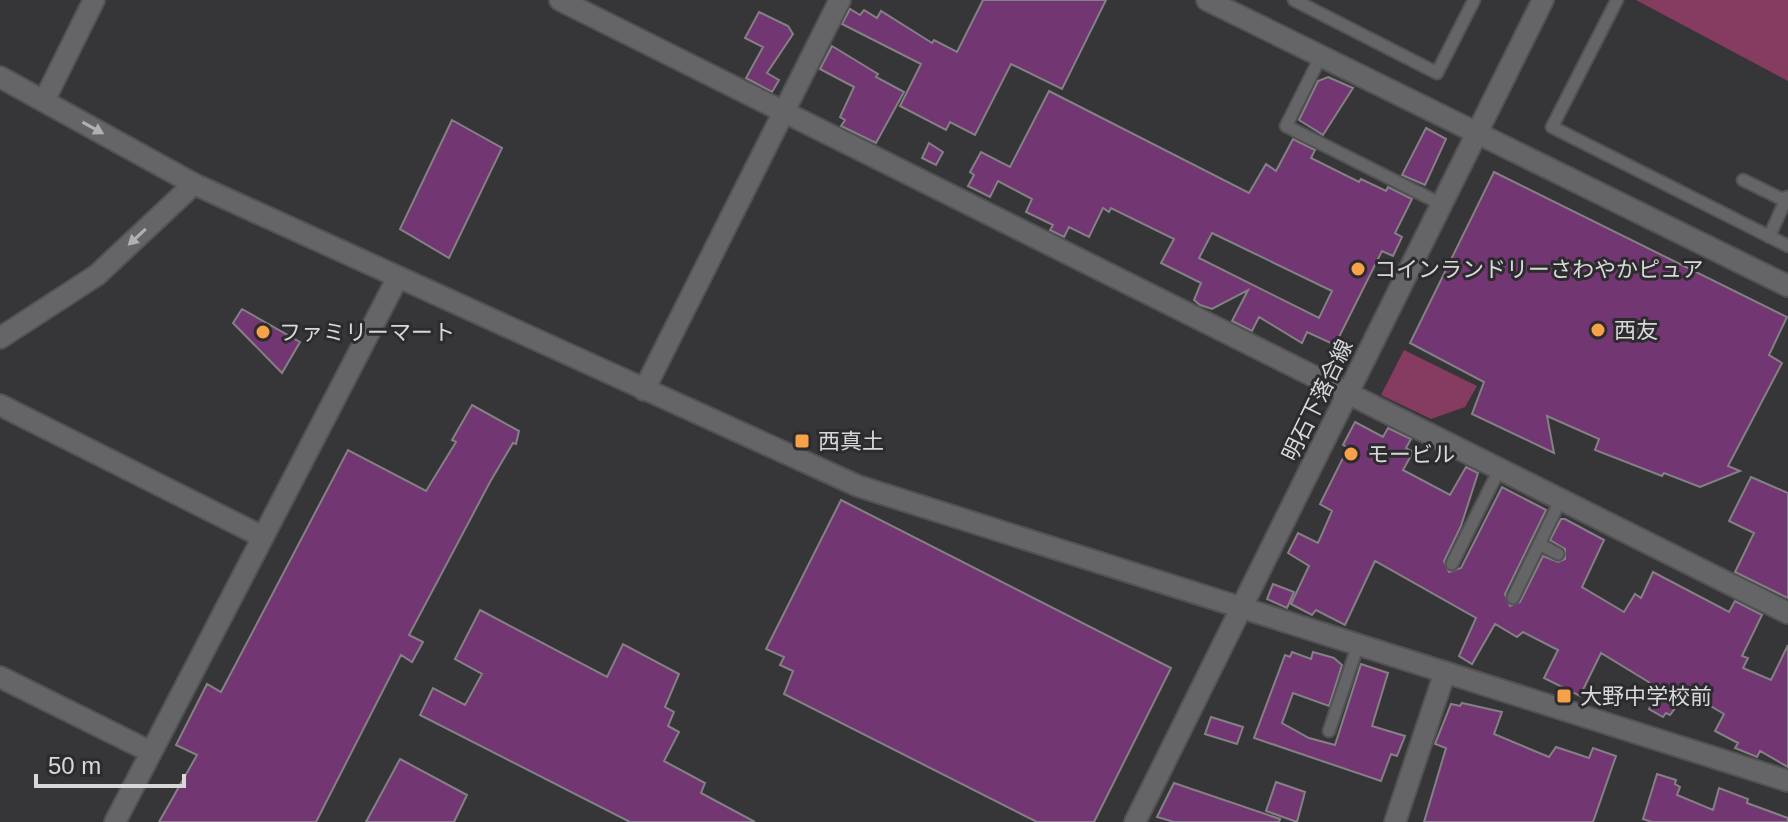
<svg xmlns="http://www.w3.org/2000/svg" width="1788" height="822" viewBox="0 0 1788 822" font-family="Arial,'Noto Sans JP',sans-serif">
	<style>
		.green { fill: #863b61 }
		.building { fill: #723673; stroke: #848184; stroke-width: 2; fill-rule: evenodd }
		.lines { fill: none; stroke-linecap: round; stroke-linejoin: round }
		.lane-casing { stroke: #525153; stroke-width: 15 }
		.street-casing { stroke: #525153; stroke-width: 24 }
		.secondary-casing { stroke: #525153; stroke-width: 24 }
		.lane { stroke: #656467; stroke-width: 11 }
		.street { stroke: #656467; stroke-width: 20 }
		.secondary { stroke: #656467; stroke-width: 20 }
		.oneway { fill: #b0afb1 }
		.poi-dot { fill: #f7a149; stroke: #2c2b2e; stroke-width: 3 }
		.labels { text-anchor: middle; stroke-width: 6; stroke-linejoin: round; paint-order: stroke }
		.poi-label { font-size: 22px; fill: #d8d7d9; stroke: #2c2b2e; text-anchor: start }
		.street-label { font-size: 22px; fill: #d8d7d9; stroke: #2c2b2e }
	</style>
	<rect width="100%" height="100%" fill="#363538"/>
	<path class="green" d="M 1636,0 L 1788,0 L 1788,81 Z
		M 1404,350 L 1477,386 L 1465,407 L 1431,419 L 1381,395 Z"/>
	<path class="building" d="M 983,0 L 1106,0 L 1062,89 L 1011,64 L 975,135 L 950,122 L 946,130 L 900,106 L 921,64 L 842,24 L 850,9 L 860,15 L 864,10 L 877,18 L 881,11 L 932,43 L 934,40 L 957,52 Z
		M 759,12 L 788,26 L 793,34 L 767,73 L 779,80 L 772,92 L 746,78 L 763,47 L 745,38 Z
		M 832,46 L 878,74 L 876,77 L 904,92 L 876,143 L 841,126 L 845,120 L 840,117 L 854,87 L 820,69 Z
		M 1328,77 L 1353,88 L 1323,135 L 1299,120 L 1318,81 Z
		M 1049,91 L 1249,193 L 1266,164 L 1276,171 L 1293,139 L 1315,150 L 1311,158 L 1359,182 L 1361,179 L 1386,191 L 1388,187 L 1412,199 L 1395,233 L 1402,237 L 1393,256 L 1382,251 L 1335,345 L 1307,332 L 1302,343 L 1259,317 L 1252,331 L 1232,321 L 1248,290 L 1212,309 L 1200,305 L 1194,300 L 1201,283 L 1161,263 L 1174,239 L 1111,208 L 1109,212 L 1103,208 L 1089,237 L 1069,227 L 1064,237 L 1050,230 L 1053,225 L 1026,212 L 1032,199 L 998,181 L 990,197 L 968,186 L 974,175 L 970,172 L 981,152 L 1010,167 ZM 1212,233 L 1332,291 L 1319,318 L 1199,258 Z
		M 452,120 L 502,148 L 449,258 L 400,229 Z
		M 1426,128 L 1446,139 L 1425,185 L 1402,175 Z
		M 929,143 L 943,152 L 936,165 L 922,158 Z
		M 1494,172 L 1787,317 L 1769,355 L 1782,363 L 1728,466 L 1740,471 L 1700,487 L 1664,473 L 1662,476 L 1595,450 L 1599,439 L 1547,416 L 1554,453 L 1472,414 L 1484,382 L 1410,343 Z
		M 242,309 L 300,342 L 282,373 L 233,323 Z
		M 472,405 L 519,431 L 516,444 L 513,443 L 490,482 L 409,635 L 423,642 L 412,662 L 401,655 L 316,822 L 159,822 L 197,755 L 176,745 L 207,684 L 221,692 L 348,450 L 426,491 L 456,442 L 452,440 Z
		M 1355,422 L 1383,437 L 1388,428 L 1411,439 L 1406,448 L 1413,452 L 1403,470 L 1450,495 L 1466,467 L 1478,473 L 1461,526 L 1444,561 L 1449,572 L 1461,568 L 1502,487 L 1546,510 L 1505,594 L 1510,606 L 1520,602 L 1543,556 L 1558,562 L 1565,559 L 1565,549 L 1550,540 L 1561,519 L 1565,519 L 1604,540 L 1582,587 L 1624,612 L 1635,594 L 1641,598 L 1653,572 L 1729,612 L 1735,601 L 1762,615 L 1742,656 L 1748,658 L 1743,668 L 1771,680 L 1788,645 L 1788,767 L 1760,751 L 1757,757 L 1735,748 L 1738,743 L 1715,731 L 1724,714 L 1687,692 L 1670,715 L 1666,713 L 1663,717 L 1649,709 L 1660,689 L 1601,653 L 1580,696 L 1544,678 L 1558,650 L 1523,632 L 1517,637 L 1495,624 L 1472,664 L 1459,656 L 1476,618 L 1375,561 L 1345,625 L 1316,610 L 1312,615 L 1291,604 L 1309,566 L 1288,553 L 1298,533 L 1318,543 L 1332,511 L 1320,504 L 1348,448 L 1343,445 Z
		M 1751,477 L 1788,493 L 1788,598 L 1735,572 L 1754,533 L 1729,521 Z
		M 841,500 L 1171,668 L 1094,822 L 1037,822 L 784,694 L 793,671 L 780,665 L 784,657 L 766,649 Z
		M 1273,584 L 1294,592 L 1287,608 L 1267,599 Z
		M 480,610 L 607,677 L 623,644 L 679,674 L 665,707 L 674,712 L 668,726 L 679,732 L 664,761 L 705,783 L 701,793 L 755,822 L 630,822 L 420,715 L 433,688 L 465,705 L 482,674 L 455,659 Z
		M 1292,652 L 1311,659 L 1313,652 L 1334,658 L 1342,665 L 1329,706 L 1293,693 L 1282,723 L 1309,738 L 1335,745 L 1361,664 L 1388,673 L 1372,726 L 1405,736 L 1397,756 L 1391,754 L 1381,781 L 1254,738 L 1285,655 L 1290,657 Z
		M 1462,703 L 1502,712 L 1494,734 L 1549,757 L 1556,747 L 1589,758 L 1593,748 L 1616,756 L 1593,822 L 1424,822 L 1446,748 L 1435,744 L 1451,704 L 1460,706 Z
		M 1211,717 L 1243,727 L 1237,744 L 1205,734 Z
		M 400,759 L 467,795 L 454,822 L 366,822 Z
		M 1657,774 L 1676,780 L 1675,784 L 1680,787 L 1677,795 L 1713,810 L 1719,788 L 1748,799 L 1747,803 L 1788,818 L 1788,822 L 1652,822 L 1643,819 Z
		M 1276,782 L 1305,792 L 1297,822 L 1266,811 Z
		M 1174,783 L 1280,819 L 1279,822 L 1174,822 L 1157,817 Z"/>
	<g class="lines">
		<defs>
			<path id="lane" d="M 1294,0 L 1437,73 L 1474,0
				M 1617,0 L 1552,127 L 1788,246
				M 1321,56 L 1286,126 L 1441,204
				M 1743,180 L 1786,201
				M 1769,237 L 1787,197
				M 1539,544 L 1558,554
				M 1452,564 L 1499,470
				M 1513,598 L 1561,499
				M 1329,731 L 1358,645"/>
			<path id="street" d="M 560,0 L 1788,613
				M 1207,0 L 1788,286
				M 0,77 L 194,184 L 97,275 L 0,338
				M 644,390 L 840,0
				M 0,405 L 263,537
				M 0,677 L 151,752
				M 1395,822 L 1445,672"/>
			<path id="secondary" d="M 44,101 L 94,0
				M 194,184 L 858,486 L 1788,781
				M 115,822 L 397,279
				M 1135,822 L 1543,0"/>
		</defs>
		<use href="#lane" class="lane-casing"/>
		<use href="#street" class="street-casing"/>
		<use href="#secondary" class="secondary-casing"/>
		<use href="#lane" class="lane"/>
		<use href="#street" class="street"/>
		<use href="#secondary" class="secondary"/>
	</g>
	<defs><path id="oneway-solid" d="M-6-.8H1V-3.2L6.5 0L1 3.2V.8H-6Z" transform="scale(2)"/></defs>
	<g class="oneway">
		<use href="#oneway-solid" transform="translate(93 128) rotate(29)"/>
		<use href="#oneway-solid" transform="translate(137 237) rotate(137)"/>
	</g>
	<g class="poi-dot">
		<circle cx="1358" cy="269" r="8"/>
		<circle cx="1598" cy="330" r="8"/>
		<circle cx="263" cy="332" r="8"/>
		<rect x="794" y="433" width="16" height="16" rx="4"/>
		<circle cx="1351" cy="454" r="8"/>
		<rect x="1556" y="688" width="16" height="16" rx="4"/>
	</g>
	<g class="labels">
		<g class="poi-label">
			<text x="1374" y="277">コインランドリーさわやかピュア</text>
			<text x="1614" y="338">西友</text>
			<text x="279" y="340">ファミリーマート</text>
			<text x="818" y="449">西真土</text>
			<text x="1367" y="462">モービル</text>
			<text x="1580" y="704">大野中学校前</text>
		</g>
		<g class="street-label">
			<text transform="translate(1317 400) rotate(-64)" y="8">明石下落合線</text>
		</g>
	</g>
	<path d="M36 774v12h148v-12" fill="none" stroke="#d8d7d9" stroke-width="4"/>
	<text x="48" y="774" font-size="24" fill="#d8d7d9" stroke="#2c2b2e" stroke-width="6" paint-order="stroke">50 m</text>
</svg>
